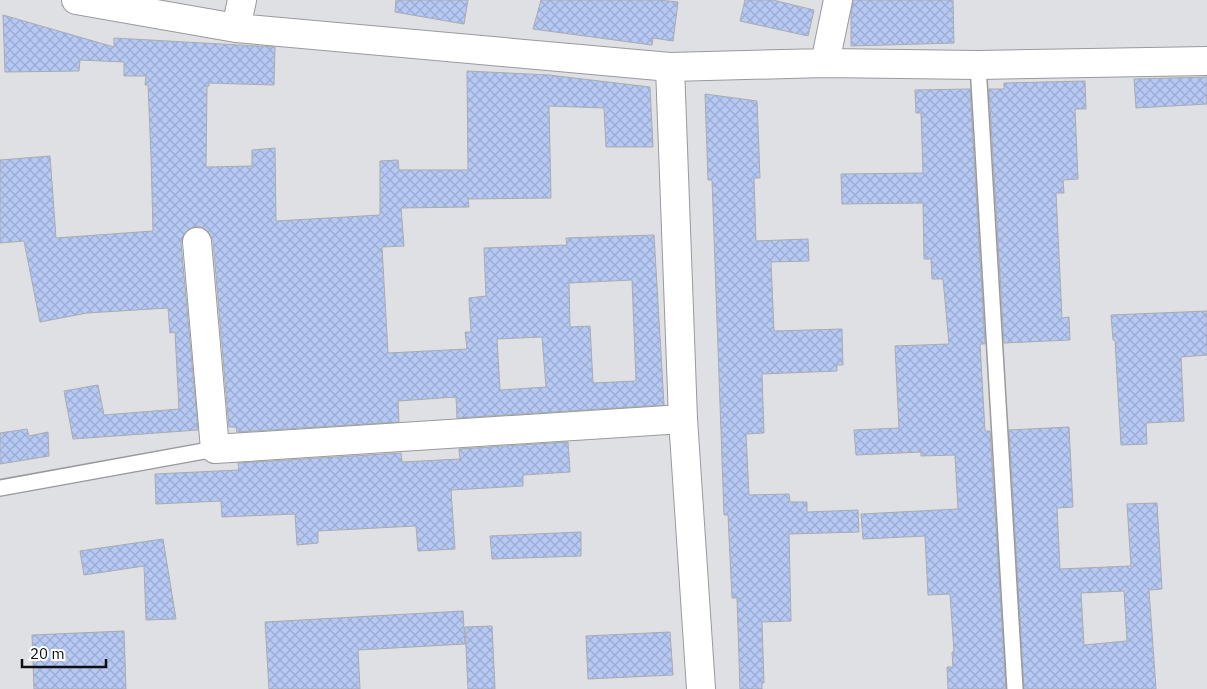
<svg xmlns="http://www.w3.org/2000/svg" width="1207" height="689" viewBox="0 0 1207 689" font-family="'IBM Plex Sans',sans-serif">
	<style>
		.building { fill: url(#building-cross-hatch); stroke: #a9abaf; fill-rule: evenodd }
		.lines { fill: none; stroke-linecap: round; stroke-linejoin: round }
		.service-casing { stroke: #989a9d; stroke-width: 18 }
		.minor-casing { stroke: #989a9d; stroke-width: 30 }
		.service { stroke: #fff; stroke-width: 15 }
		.minor { stroke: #fff; stroke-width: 28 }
	</style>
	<defs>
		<pattern id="building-cross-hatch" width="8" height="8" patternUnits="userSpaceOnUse" patternTransform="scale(1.25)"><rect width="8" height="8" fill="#b6c9f4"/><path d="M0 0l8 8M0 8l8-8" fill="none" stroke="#9babd0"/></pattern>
	</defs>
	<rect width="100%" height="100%" fill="#dee0e4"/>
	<path class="building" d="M 396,0 L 468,0 L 464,24 L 395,12 Z
		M 541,0 L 659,0 L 678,2 L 673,41 L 653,38 L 652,45 L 533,29 Z
		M 745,0 L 773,0 L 814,10 L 808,36 L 740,21 Z
		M 853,0 L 953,0 L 954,43 L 851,46 L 851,16 Z
		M 3,15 L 114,47 L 114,38 L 275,47 L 274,85 L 209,83 L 209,86 L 207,86 L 206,167 L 252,166 L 252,150 L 275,148 L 276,221 L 380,215 L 380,161 L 398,160 L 399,170 L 468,170 L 467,71 L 549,75 L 650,87 L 653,147 L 606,147 L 604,108 L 549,106 L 551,198 L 468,199 L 469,207 L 401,208 L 404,246 L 382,247 L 388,353 L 467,349 L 465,332 L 471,332 L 469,298 L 486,296 L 484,248 L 567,245 L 566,238 L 654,235 L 664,405 L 457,418 L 456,397 L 398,401 L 399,422 L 237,432 L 236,427 L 229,427 L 213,241 L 209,233 L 204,228 L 196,226 L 188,230 L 183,236 L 181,243 L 198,430 L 73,439 L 64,391 L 98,385 L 104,415 L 179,409 L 175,332 L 170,333 L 168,308 L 87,313 L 40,322 L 24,241 L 0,243 L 0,160 L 50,156 L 56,238 L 153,231 L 151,156 L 148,85 L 145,85 L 146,76 L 124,76 L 124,62 L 80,60 L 79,71 L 5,72 ZM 632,280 L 636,381 L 593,383 L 590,326 L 570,327 L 569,283 ZM 542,337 L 546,387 L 500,390 L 497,339 Z
		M 1207,77 L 1207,104 L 1136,108 L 1134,79 Z
		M 1085,81 L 1086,109 L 1075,109 L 1078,179 L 1063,180 L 1064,193 L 1056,193 L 1062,318 L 1069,317 L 1070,340 L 1004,343 L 989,89 L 1004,89 L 1004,83 Z
		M 970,89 L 985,344 L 980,344 L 985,431 L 990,431 L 1006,689 L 948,689 L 947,667 L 953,667 L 952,652 L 954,652 L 950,594 L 928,595 L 925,536 L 863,539 L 861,514 L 958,509 L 955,455 L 921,456 L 921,452 L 856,455 L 854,430 L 899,428 L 895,346 L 949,344 L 943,279 L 932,279 L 931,259 L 924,259 L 923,203 L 842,204 L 841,174 L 923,173 L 921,113 L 916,113 L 915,90 Z
		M 705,94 L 757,101 L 760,178 L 754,178 L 756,241 L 808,239 L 809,261 L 771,262 L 774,331 L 842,329 L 843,365 L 837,365 L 837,371 L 762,374 L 764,433 L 746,434 L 749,495 L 789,494 L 790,502 L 807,502 L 807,512 L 858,510 L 859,532 L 789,534 L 791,621 L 762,622 L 764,683 L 762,683 L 762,689 L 740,689 L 737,598 L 732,598 L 728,515 L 724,515 L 712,180 L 708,180 Z
		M 1207,311 L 1207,355 L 1181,357 L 1184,421 L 1146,423 L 1147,444 L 1121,445 L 1115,340 L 1113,340 L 1111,315 Z
		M 1069,427 L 1073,507 L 1057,508 L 1060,569 L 1131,566 L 1127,504 L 1157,503 L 1162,589 L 1149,590 L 1156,689 L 1024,689 L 1009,430 ZM 1124,591 L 1127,641 L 1084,645 L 1081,593 Z
		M 27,429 L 29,436 L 48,432 L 49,456 L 0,464 L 0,433 Z
		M 568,442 L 570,472 L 523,475 L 523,486 L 451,490 L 455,549 L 418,551 L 416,526 L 318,531 L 318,543 L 297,545 L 295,514 L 222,517 L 221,501 L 156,504 L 155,474 L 239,470 L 238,463 L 401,453 L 402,462 L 460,459 L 459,449 Z
		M 581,532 L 581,556 L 492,559 L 490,536 Z
		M 163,539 L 176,619 L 146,620 L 144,566 L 84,575 L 80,551 Z
		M 463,611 L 465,644 L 358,650 L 360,689 L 269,689 L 265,622 Z
		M 492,626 L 495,689 L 468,689 L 465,627 Z
		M 124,631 L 126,689 L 34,689 L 32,635 Z
		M 670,632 L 673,675 L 588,679 L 586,636 Z"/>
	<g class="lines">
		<defs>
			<path id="service" d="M 978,65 L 1015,689
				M 0,488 L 215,449"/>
			<path id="minor" d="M 76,0 L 236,28 L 670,67 L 825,63 L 978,65 L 1207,61
				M 236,28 L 242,0
				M 825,63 L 838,0
				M 670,67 L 683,419 L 701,689
				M 197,242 L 215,449 L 683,419"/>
		</defs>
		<use href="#service" class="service-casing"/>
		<use href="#minor" class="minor-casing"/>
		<use href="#service" class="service"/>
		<use href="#minor" class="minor"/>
	</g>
	<path d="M22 659v8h84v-8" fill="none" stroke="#0e0f10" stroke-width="2.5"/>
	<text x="30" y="659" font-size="15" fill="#0e0f10" stroke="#ffffff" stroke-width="4" paint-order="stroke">20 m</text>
</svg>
